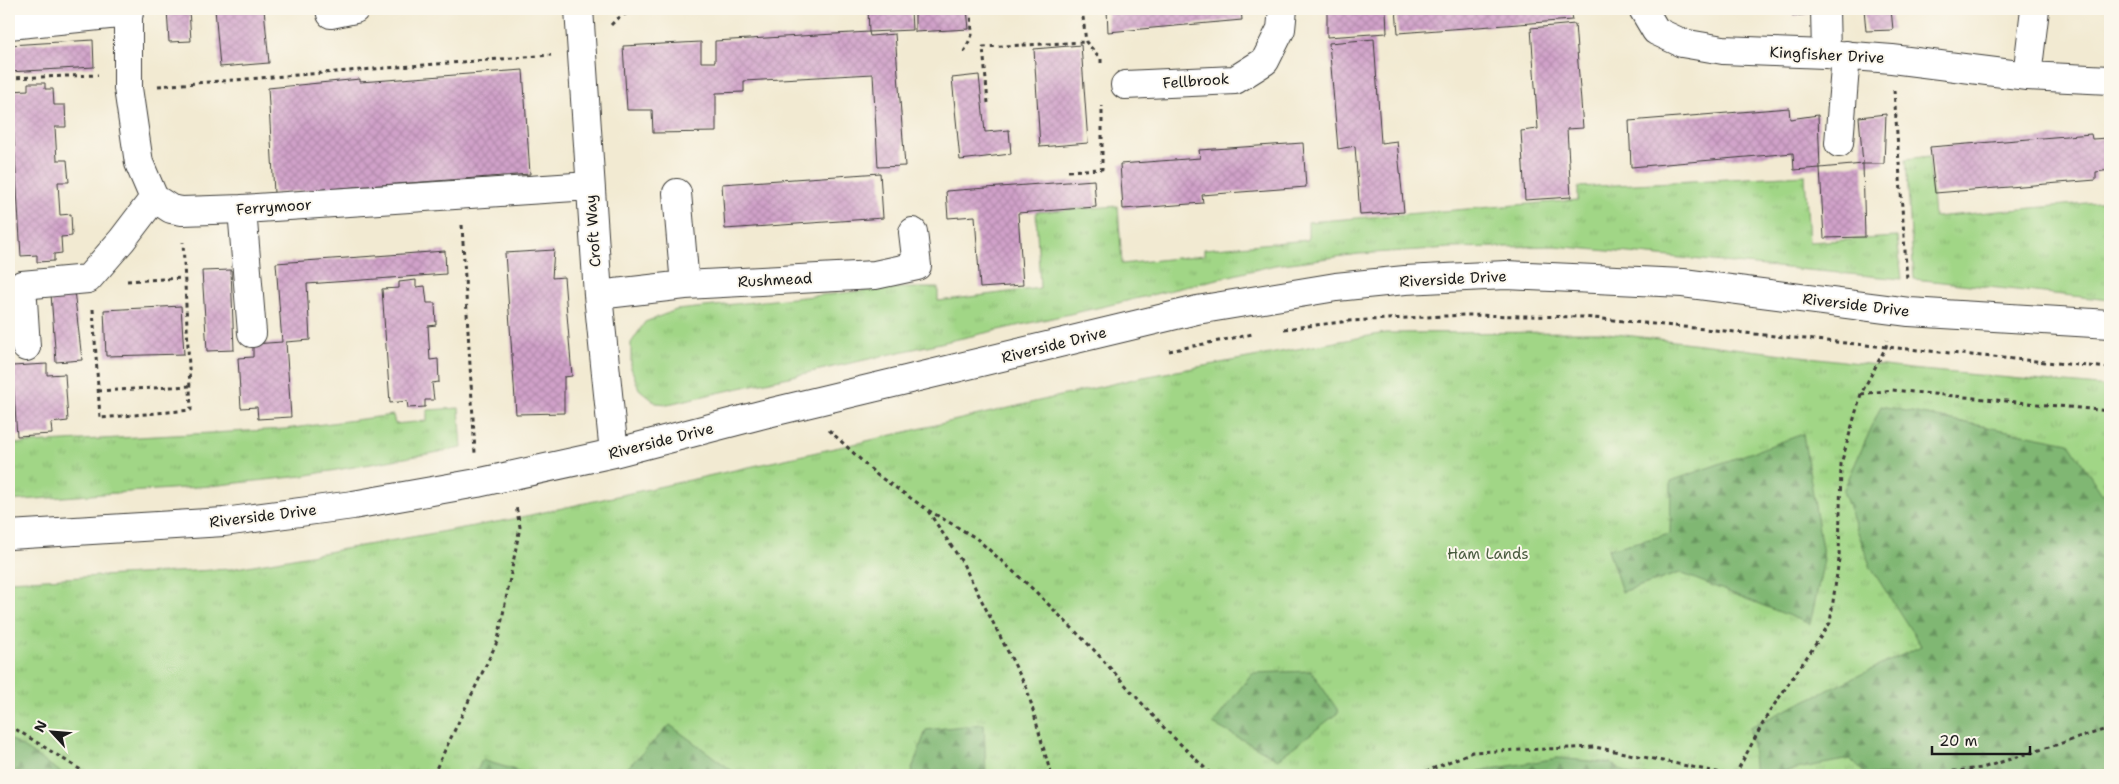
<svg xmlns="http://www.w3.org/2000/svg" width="2119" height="784" viewBox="0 0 2119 784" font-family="'Shantell Sans',sans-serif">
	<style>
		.grass { fill: url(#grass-tufts); stroke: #5e7951 }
		.forest { fill: url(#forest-firs); stroke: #4e6a48 }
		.building { fill: url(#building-cross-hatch) }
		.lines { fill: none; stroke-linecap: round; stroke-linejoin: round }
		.minor-casing { stroke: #3c3b37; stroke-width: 30 }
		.path { stroke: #3c3b37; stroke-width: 3; stroke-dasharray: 4 4; stroke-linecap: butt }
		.minor { stroke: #fff; stroke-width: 28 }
		.labels { text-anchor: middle; stroke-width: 4; stroke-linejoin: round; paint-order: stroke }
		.street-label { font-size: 15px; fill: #1c1c1c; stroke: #fbf7ec }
		.park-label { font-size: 15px; fill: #4b5d41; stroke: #fbf7ec }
	</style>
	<defs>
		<pattern id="grass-tufts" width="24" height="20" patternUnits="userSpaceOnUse" patternTransform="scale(1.25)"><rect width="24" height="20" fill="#a1d686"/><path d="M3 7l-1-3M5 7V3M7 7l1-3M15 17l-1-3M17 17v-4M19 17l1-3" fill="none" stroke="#8ab773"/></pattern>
		<pattern id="forest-firs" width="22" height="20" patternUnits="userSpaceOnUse" patternTransform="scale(1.25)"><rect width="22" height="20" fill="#80b773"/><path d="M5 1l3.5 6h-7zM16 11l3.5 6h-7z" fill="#68945e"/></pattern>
		<pattern id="building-cross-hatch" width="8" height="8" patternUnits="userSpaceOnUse" patternTransform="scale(1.25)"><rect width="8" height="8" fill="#d0a1c9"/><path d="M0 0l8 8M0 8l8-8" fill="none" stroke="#b28aac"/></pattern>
	</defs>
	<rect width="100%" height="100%" fill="#fbf7ec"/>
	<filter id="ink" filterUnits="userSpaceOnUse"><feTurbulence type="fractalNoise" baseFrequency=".02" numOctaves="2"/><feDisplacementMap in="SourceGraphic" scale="10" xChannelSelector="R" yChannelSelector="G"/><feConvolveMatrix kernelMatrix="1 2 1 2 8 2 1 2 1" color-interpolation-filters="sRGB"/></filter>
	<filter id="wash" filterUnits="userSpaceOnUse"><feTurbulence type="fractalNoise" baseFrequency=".0096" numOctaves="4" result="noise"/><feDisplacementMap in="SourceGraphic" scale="20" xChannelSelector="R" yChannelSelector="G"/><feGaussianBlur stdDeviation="1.12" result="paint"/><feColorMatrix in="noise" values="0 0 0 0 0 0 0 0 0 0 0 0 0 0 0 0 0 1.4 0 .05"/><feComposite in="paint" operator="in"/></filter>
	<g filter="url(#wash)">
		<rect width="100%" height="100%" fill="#f2ead2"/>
		<path class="grass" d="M 1929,156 L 1934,217 L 2109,201 L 2110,300 L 1914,279 L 1906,159 Z
			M 1805,175 L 1809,242 L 1897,237 L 1902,279 L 1555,246 L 1449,248 L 1359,254 L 1275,265 L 1110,305 L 668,404 L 656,403 L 639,389 L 631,368 L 631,343 L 645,322 L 676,310 L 891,288 L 938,288 L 938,301 L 1040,288 L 1036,212 L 1118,206 L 1122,264 L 1204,255 L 1204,249 L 1308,240 L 1308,222 L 1578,200 L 1578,187 Z
			M 1599,332 L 1910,369 L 2110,387 L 2110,775 L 9,775 L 9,581 L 231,569 L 508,520 L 858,443 L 1138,378 L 1385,333 Z
			M 459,408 L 462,448 L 302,476 L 210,486 L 9,501 L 9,444 L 285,429 L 393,415 L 395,424 L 427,421 L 427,410 Z"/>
		<path class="forest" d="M 1881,406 L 2069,443 L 2102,494 L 2110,490 L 2110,775 L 1866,775 L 1850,759 L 1764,775 L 1755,775 L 1750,727 L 1921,646 L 1871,568 L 1843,491 Z
			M 1803,434 L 1824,560 L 1810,624 L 1680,573 L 1622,592 L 1608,549 L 1670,534 L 1671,481 Z
			M 1311,671 L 1339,712 L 1278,759 L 1213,724 L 1252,673 Z
			M 984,724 L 986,775 L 910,775 L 926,730 Z
			M 670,725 L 738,775 L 622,775 L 623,772 Z
			M 9,738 L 65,775 L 9,775 Z
			M 1558,758 L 1610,763 L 1631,775 L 1478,775 L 1479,771 Z
			M 482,760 L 532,775 L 475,775 Z"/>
		<g id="blocks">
			<path class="building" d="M 167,9 L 189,9 L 191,41 L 169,42 Z
				M 215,9 L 264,9 L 269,63 L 220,67 Z
				M 868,9 L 911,9 L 912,30 L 869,32 Z
				M 915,9 L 967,9 L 969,29 L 915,32 Z
				M 1107,9 L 1241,9 L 1242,20 L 1108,32 Z
				M 1396,9 L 1570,9 L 1572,20 L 1398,33 Z
				M 1792,9 L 1818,9 L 1818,13 L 1793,16 Z
				M 1864,9 L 1891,9 L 1893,30 L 1866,31 Z
				M 1386,10 L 1387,33 L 1327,37 L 1327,12 Z
				M 1575,24 L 1583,128 L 1567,129 L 1571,197 L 1525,200 L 1521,131 L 1538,129 L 1531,28 Z
				M 869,32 L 870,36 L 895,34 L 905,166 L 878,167 L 873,74 L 744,81 L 744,92 L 716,93 L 716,132 L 653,133 L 652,110 L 627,110 L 623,46 L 701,42 L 701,62 L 715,62 L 715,41 Z
				M 1374,39 L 1381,143 L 1397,141 L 1404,212 L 1360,215 L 1355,146 L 1338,149 L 1329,43 Z
				M 93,40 L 94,67 L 9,72 L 9,45 Z
				M 1081,45 L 1088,143 L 1040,147 L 1034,49 Z
				M 523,70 L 530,174 L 274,193 L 268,88 L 360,79 L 360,82 Z
				M 979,75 L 985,132 L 1009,130 L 1011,154 L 960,160 L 952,78 Z
				M 28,83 L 45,83 L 45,89 L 53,89 L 54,105 L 65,105 L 66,127 L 55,127 L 56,144 L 57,160 L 67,160 L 69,182 L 58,182 L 59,199 L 60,215 L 71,214 L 72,236 L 61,237 L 62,253 L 54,254 L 54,261 L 37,262 L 37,255 L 21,256 L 11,91 L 28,90 Z
				M 1789,108 L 1790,119 L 1818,115 L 1820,168 L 1794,170 L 1793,153 L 1631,167 L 1629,121 Z
				M 1886,114 L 1884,164 L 1863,164 L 1865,237 L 1824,238 L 1820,168 L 1863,164 L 1859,117 Z
				M 2091,134 L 2092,139 L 2108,138 L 2110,170 L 2096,172 L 2096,180 L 1935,193 L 1930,147 Z
				M 1303,143 L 1306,187 L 1202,195 L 1203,203 L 1123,209 L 1120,164 L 1200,158 L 1199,150 Z
				M 880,173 L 883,218 L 725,229 L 722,184 Z
				M 1094,180 L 1096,207 L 1018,213 L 1023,285 L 980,288 L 975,216 L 948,218 L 946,191 Z
				M 554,250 L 552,278 L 564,277 L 572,376 L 564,377 L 564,413 L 516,414 L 505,253 Z
				M 445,251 L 446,274 L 307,284 L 310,340 L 286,342 L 291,417 L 258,419 L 257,407 L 241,408 L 238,358 L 253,357 L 253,344 L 282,342 L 276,263 Z
				M 231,270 L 234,350 L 207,351 L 202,271 Z
				M 416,280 L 416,287 L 425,286 L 427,303 L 435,303 L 436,325 L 428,326 L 430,360 L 438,359 L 439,382 L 432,383 L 434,400 L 425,400 L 425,407 L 408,408 L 407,401 L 390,403 L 382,289 L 399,288 L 399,282 Z
				M 74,290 L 82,360 L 56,362 L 51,294 Z
				M 181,306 L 184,354 L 106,356 L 104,310 Z
				M 47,364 L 47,375 L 65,374 L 68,421 L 51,423 L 52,434 L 17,436 L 12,366 Z"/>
		</g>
	</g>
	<g filter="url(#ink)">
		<use href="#blocks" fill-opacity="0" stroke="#3c3b37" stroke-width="1"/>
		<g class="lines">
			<defs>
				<path id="minor" d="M 128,9 L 128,88 L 139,163 L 154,198 L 171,209 L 182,211 L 242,209 L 590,186
					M 330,9 L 331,14 L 355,9
					M 579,9 L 598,295 L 614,453
					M 1643,9 L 1656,31 L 1682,43 L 1723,50 L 1826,54 L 1892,59 L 2027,76 L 2110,80
					M 1825,9 L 1826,54
					M 9,25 L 129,13
					M 2027,76 L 2035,9
					M 1125,85 L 1235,80 L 1265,61 L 1281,29 L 1283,9
					M 1839,143 L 1846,55
					M 677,193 L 685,285
					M 242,209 L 252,333
					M 598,295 L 685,285 L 875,275 L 917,266 L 913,232
					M 26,347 L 22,285 L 88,279 L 122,240 L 154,198
					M 9,535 L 224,522 L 353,505 L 477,483 L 614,453 L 764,414 L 1197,310 L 1336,287 L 1405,280 L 1506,275 L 1683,283 L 1909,312 L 2110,324"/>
			</defs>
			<use href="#minor" class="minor-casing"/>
			<path class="path" d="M 1082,9 L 1086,42 L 1101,59 L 1101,65
				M 611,25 C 622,13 633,10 649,9
				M 964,52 L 972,35 L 971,9
				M 9,78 L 98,75
				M 158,86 L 551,55
				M 1894,90 L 1907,280
				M 988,103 L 983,47 L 1086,42
				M 1068,171 L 1102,169 L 1102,106
				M 462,225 L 475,453
				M 127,281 L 183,278
				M 93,309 L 100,418 L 191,410 L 183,242
				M 1284,329 L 1349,321 L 1465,315 L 1583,317 L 1886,347 L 2110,368
				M 1169,351 L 1253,334
				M 98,391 L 190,386
				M 1861,394 L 1892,390 L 2110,411
				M 829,430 L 877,475 L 928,510 L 976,538 L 1035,591 L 1093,649 L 1166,730 L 1212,775
				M 928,511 L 962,562 L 1027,689 L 1051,775
				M 9,725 L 89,775
				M 433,775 L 498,640 L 520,527 L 516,506
				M 1418,775 L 1472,752 L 1595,747 L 1731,775
				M 1735,775 L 1768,714 L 1830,623 L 1839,559 L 1841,464 L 1861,394 L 1886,347 L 1887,340
				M 1921,775 L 1982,768 L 2110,728"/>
			<use href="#minor" class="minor"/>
		</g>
	</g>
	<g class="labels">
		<g class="street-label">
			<text transform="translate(1827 55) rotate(3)" y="5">Kingfisher Drive</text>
			<text transform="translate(1196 81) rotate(-4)" y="5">Fellbrook</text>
			<text transform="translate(274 207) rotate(-4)" y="5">Ferrymoor</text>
			<text transform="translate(593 231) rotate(-94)" y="5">Croft Way</text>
			<text transform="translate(1453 279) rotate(-3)" y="5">Riverside Drive</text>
			<text transform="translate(775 280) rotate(-3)" y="5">Rushmead</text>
			<text transform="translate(1856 305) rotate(7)" y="5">Riverside Drive</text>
			<text transform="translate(1054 345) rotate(-14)" y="5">Riverside Drive</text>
			<text transform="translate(661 441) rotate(-14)" y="5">Riverside Drive</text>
			<text transform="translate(263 516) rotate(-7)" y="5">Riverside Drive</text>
		</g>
		<g class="park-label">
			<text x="1488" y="559">Ham Lands</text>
		</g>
	</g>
	<rect width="2119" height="784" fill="none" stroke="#fbf7ec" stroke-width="30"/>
	<g transform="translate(52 732) rotate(296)" stroke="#fbf7ec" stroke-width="4" paint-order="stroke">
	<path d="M0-4L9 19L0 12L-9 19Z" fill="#1c1c1c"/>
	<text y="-8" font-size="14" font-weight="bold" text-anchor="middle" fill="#1c1c1c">N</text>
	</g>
	<path d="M1932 746v8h98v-8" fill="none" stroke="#1c1c1c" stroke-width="2.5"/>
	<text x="1939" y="746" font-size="15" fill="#1c1c1c" stroke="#fbf7ec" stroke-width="4" paint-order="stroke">20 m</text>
</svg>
